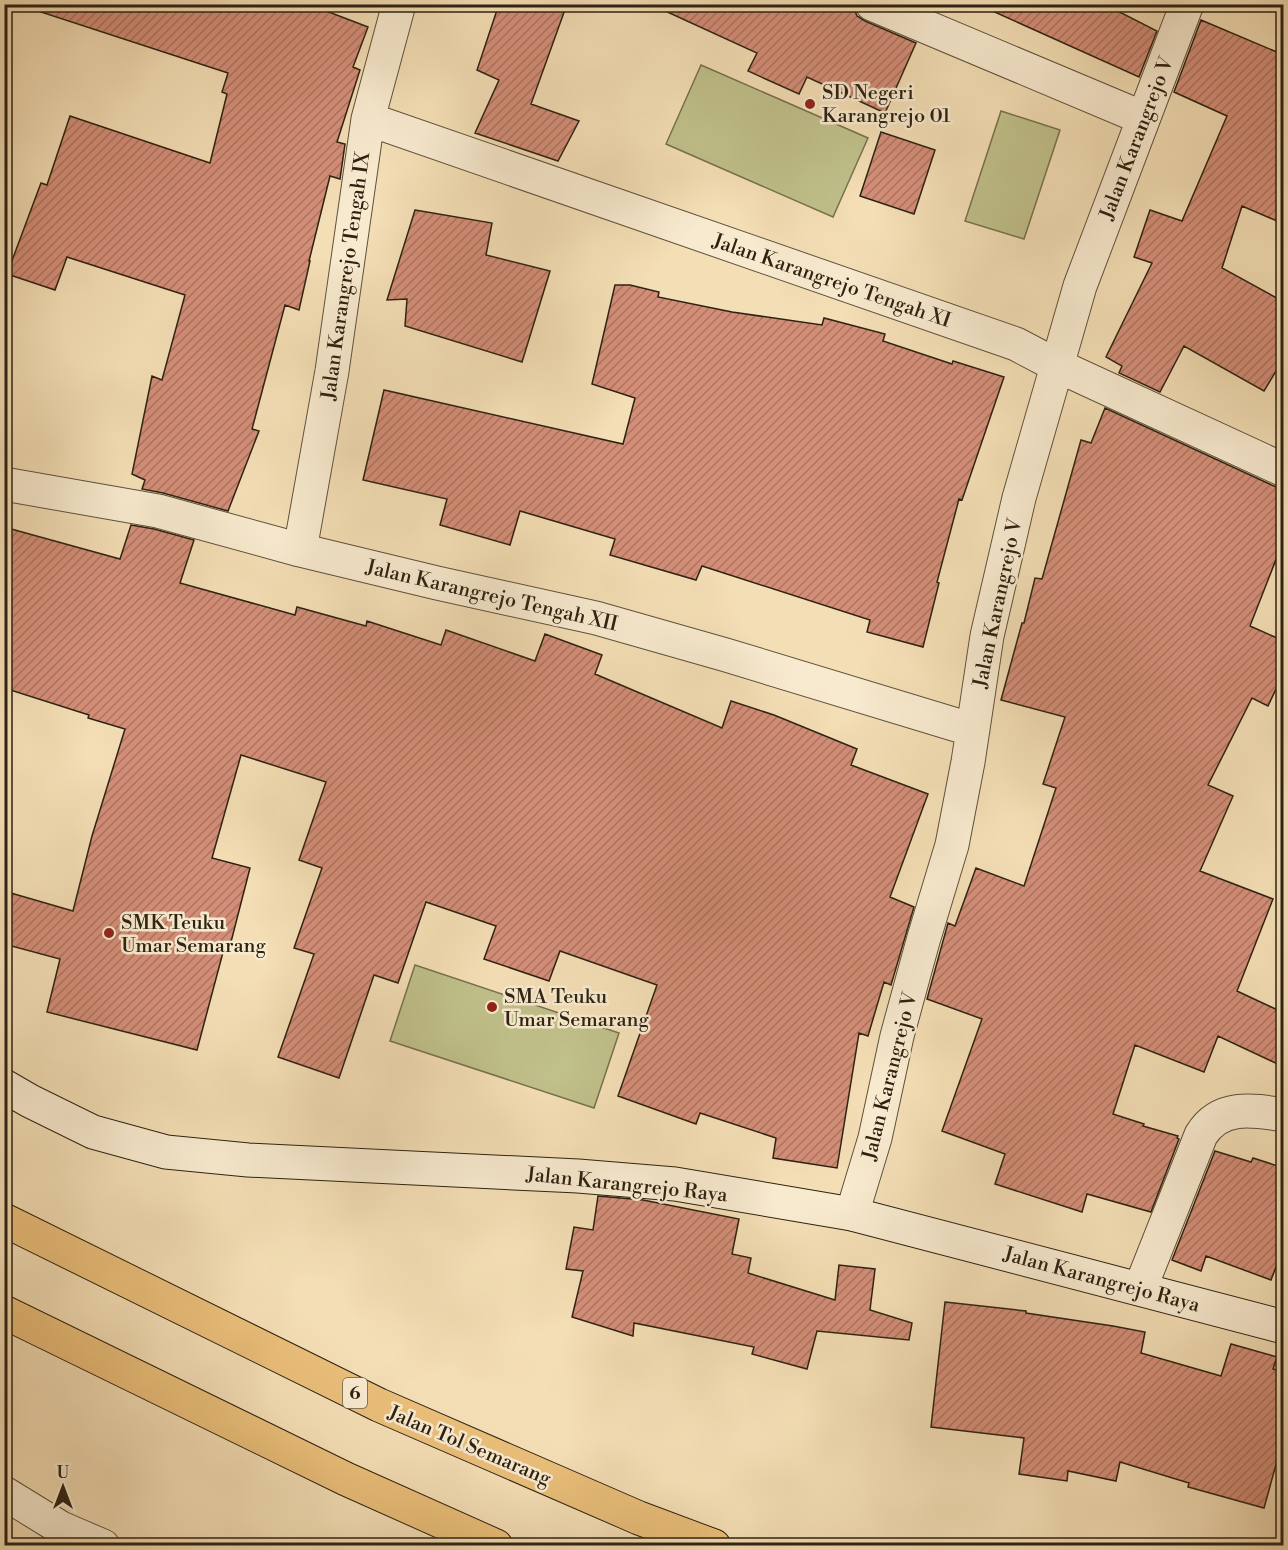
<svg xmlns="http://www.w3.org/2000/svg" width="1288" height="1550" viewBox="0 0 1288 1550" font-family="'Libre Bodoni',serif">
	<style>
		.garden { fill: #c0c08a; stroke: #76714e; stroke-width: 1.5 }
		.building { fill: url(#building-hatch); stroke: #2d2212; stroke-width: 1.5 }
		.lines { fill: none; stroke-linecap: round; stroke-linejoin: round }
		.street-casing { stroke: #5f513b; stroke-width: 35 }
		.secondary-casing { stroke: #2d2212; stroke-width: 35 }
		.highway-casing { stroke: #2d2212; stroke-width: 35 }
		.street { stroke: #f8eacf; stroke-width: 33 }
		.secondary { stroke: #f8eacf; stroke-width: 33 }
		.highway { stroke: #eabf7a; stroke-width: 33 }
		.poi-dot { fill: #8f2418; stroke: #f8eacf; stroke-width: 2 }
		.labels { text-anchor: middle; stroke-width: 5; stroke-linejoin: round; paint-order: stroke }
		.shield { fill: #f8eacf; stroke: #6a5e4b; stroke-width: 1.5 }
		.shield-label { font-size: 18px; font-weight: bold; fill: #2d2212 }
		.poi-label { font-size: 20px; fill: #2d2212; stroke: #f8eacf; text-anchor: start }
		.street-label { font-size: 20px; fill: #2d2212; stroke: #f8eacf }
	</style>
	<defs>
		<pattern id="building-hatch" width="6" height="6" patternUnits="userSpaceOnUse" patternTransform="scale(1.5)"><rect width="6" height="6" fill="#d48e78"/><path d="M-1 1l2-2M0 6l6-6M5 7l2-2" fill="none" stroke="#ac7461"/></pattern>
	</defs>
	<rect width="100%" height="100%" fill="#f4deb5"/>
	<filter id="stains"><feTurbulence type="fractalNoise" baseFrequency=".00333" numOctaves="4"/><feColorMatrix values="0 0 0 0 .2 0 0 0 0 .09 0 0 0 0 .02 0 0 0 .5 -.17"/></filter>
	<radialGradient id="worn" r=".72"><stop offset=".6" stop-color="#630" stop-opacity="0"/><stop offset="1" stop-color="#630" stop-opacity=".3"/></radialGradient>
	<path class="garden" d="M 701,65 L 868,138 L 833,217 L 666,144 Z
		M 1001,111 L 1060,130 L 1024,239 L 965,221 Z
		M 415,965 L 619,1033 L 594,1108 L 390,1041 Z"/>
	<path class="building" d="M 42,4 L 308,4 L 368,27 L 353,67 L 360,70 L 337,142 L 345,144 L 340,179 L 330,176 L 309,261 L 310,261 L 299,310 L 285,305 L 252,429 L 259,431 L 228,511 L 163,493 L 142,489 L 145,480 L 132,474 L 152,376 L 162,380 L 185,295 L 67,257 L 55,290 L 7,274 L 41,183 L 47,185 L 70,116 L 210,163 L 227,94 L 222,92 L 228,73 L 41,12 Z
		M 499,4 L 567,4 L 531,104 L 579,121 L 558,161 L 475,133 L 499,80 L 477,70 Z
		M 650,4 L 841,4 L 855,11 L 857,16 L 865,21 L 916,43 L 885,113 L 807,77 L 799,94 L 748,71 L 757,53 Z
		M 977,4 L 1104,4 L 1157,31 L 1139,77 Z
		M 1201,20 L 1284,55 L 1284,224 L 1242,206 L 1222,268 L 1284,302 L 1284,358 L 1264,391 L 1184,346 L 1160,392 L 1119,373 L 1122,366 L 1106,357 L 1152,263 L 1134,257 L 1150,210 L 1182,221 L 1227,116 L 1174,92 Z
		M 881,132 L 935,150 L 914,214 L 860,196 Z
		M 415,210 L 492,223 L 486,255 L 550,271 L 522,362 L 405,326 L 407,299 L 387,300 Z
		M 615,285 L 630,285 L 659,292 L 658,297 L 732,312 L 822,325 L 824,318 L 885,334 L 883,341 L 952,364 L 953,361 L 1004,377 L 962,500 L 959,499 L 937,582 L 939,583 L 923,647 L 867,632 L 870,620 L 702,566 L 696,580 L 610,555 L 615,539 L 520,511 L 510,545 L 440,525 L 447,499 L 363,480 L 384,390 L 623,444 L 635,398 L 592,384 Z
		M 1105,408 L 1276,487 L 1284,488 L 1284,539 L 1250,626 L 1284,641 L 1284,672 L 1268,706 L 1252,698 L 1208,785 L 1233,796 L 1200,871 L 1273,899 L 1237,991 L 1284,1013 L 1284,1067 L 1218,1036 L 1204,1072 L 1135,1045 L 1113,1114 L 1144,1124 L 1143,1126 L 1178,1136 L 1177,1138 L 1179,1139 L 1151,1212 L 1087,1194 L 1082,1212 L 995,1184 L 1005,1154 L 942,1131 L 982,1019 L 927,999 L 948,923 L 955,926 L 976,868 L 1024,886 L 1056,788 L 1043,784 L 1065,717 L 1001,700 L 1022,623 L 1024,623 L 1035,578 L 1042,579 L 1081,440 L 1091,443 Z
		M 131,525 L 154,529 L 194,540 L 180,583 L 295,615 L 297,607 L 366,626 L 367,621 L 441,645 L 446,630 L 535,661 L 545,634 L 602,655 L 595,674 L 722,728 L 731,701 L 774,715 L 857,749 L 851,765 L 928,794 L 890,897 L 914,907 L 891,985 L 884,982 L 868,1036 L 859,1033 L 837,1168 L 773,1158 L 776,1138 L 700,1113 L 696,1124 L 618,1096 L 657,985 L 560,951 L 549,981 L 484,959 L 496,926 L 426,902 L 398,983 L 374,975 L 339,1078 L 278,1057 L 314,954 L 294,948 L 322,868 L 299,860 L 326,782 L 241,755 L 212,858 L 250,868 L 231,942 L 226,941 L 197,1050 L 47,1012 L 60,959 L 4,944 L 4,891 L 73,911 L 92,836 L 125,729 L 88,718 L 89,715 L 4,688 L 4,527 L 120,559 Z
		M 1215,1151 L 1251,1162 L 1253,1158 L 1284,1168 L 1284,1246 L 1271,1280 L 1206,1256 L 1201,1271 L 1172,1260 Z
		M 598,1196 L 643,1200 L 739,1219 L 732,1254 L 751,1258 L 748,1273 L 835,1300 L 839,1265 L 875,1269 L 870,1310 L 912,1323 L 909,1340 L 817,1331 L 807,1369 L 752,1354 L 754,1347 L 634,1323 L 633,1336 L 572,1317 L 583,1271 L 566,1269 L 574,1227 L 593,1230 Z
		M 945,1302 L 1026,1311 L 1026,1313 L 1113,1326 L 1145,1332 L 1141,1353 L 1221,1376 L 1231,1344 L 1277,1357 L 1273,1369 L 1284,1372 L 1284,1463 L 1277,1461 L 1264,1508 L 1188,1487 L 1189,1483 L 1120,1462 L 1116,1481 L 1068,1471 L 1067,1481 L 1019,1474 L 1024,1438 L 931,1427 Z"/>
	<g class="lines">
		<defs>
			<path id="street" d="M 872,4 L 1143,118
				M 368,119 L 1016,344 L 1056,365 L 1284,470
				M 4,484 L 158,511 L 300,550 L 437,583 L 596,618 L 726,655 L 973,730
				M 300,550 L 332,371 L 368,119 L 399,4
				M 852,1214 L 875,1138 L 897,1036 L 923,941 L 952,845 L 968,762 L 987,636 L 1019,498 L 1080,286 L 1187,4
				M 1140,1289 L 1201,1135 C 1220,1104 1253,1110 1284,1115
				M 4,1493 L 61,1528 L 103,1546"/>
			<path id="secondary" d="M 4,1086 L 30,1101 L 93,1132 L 166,1152 L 248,1160 L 578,1176 L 675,1184 L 852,1214 L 1284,1327"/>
			<path id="highway" d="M 4,1220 L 379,1405 L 639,1518 L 714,1546
				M 4,1312 L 346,1479 L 496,1546"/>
		</defs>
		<use href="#street" class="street-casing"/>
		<use href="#secondary" class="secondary-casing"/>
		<use href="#highway" class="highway-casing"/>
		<use href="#street" class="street"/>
		<use href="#secondary" class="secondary"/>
		<use href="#highway" class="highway"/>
	</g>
	<g class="poi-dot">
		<circle cx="810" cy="104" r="6"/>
		<circle cx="109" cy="933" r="6"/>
		<circle cx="492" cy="1007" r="6"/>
	</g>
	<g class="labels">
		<rect class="shield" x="343" y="1378" width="24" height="30" rx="4.5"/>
		<g class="shield-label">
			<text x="355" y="1399">6</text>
		</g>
		<g class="poi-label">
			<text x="822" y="99">SD Negeri<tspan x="822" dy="23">Karangrejo 01</tspan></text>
			<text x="121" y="929">SMK Teuku<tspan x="121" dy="23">Umar Semarang</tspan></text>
			<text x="504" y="1003">SMA Teuku<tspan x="504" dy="23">Umar Semarang</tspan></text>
		</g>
		<g class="street-label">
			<text transform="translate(1136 138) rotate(-69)" y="7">Jalan Karangrejo V</text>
			<text transform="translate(345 276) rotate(-82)" y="7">Jalan Karangrejo Tengah IX</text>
			<text transform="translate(832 280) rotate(19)" y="7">Jalan Karangrejo Tengah XI</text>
			<text transform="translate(492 595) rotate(13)" y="7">Jalan Karangrejo Tengah XII</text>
			<text transform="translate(997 603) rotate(-78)" y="7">Jalan Karangrejo V</text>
			<text transform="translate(889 1076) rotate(-76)" y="7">Jalan Karangrejo V</text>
			<text transform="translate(627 1184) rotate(6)" y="7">Jalan Karangrejo Raya</text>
			<text transform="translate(1102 1279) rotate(15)" y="7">Jalan Karangrejo Raya</text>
			<text transform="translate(470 1445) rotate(23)" y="7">Jalan Tol Semarang</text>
		</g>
	</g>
	<rect width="1288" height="1550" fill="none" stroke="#f4deb5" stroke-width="24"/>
	<rect x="6" y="6" width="1276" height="1538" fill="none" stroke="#2d2212" stroke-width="3"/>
	<rect x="12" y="12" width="1264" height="1526" fill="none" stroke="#2d2212" stroke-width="1.5"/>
	<g transform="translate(63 1487)" stroke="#f8eacf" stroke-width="4.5" paint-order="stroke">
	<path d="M0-4.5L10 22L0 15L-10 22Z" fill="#2d2212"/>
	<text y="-9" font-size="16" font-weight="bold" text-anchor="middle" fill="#2d2212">U</text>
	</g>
	<rect width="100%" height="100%" filter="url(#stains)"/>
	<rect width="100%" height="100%" fill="url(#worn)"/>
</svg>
